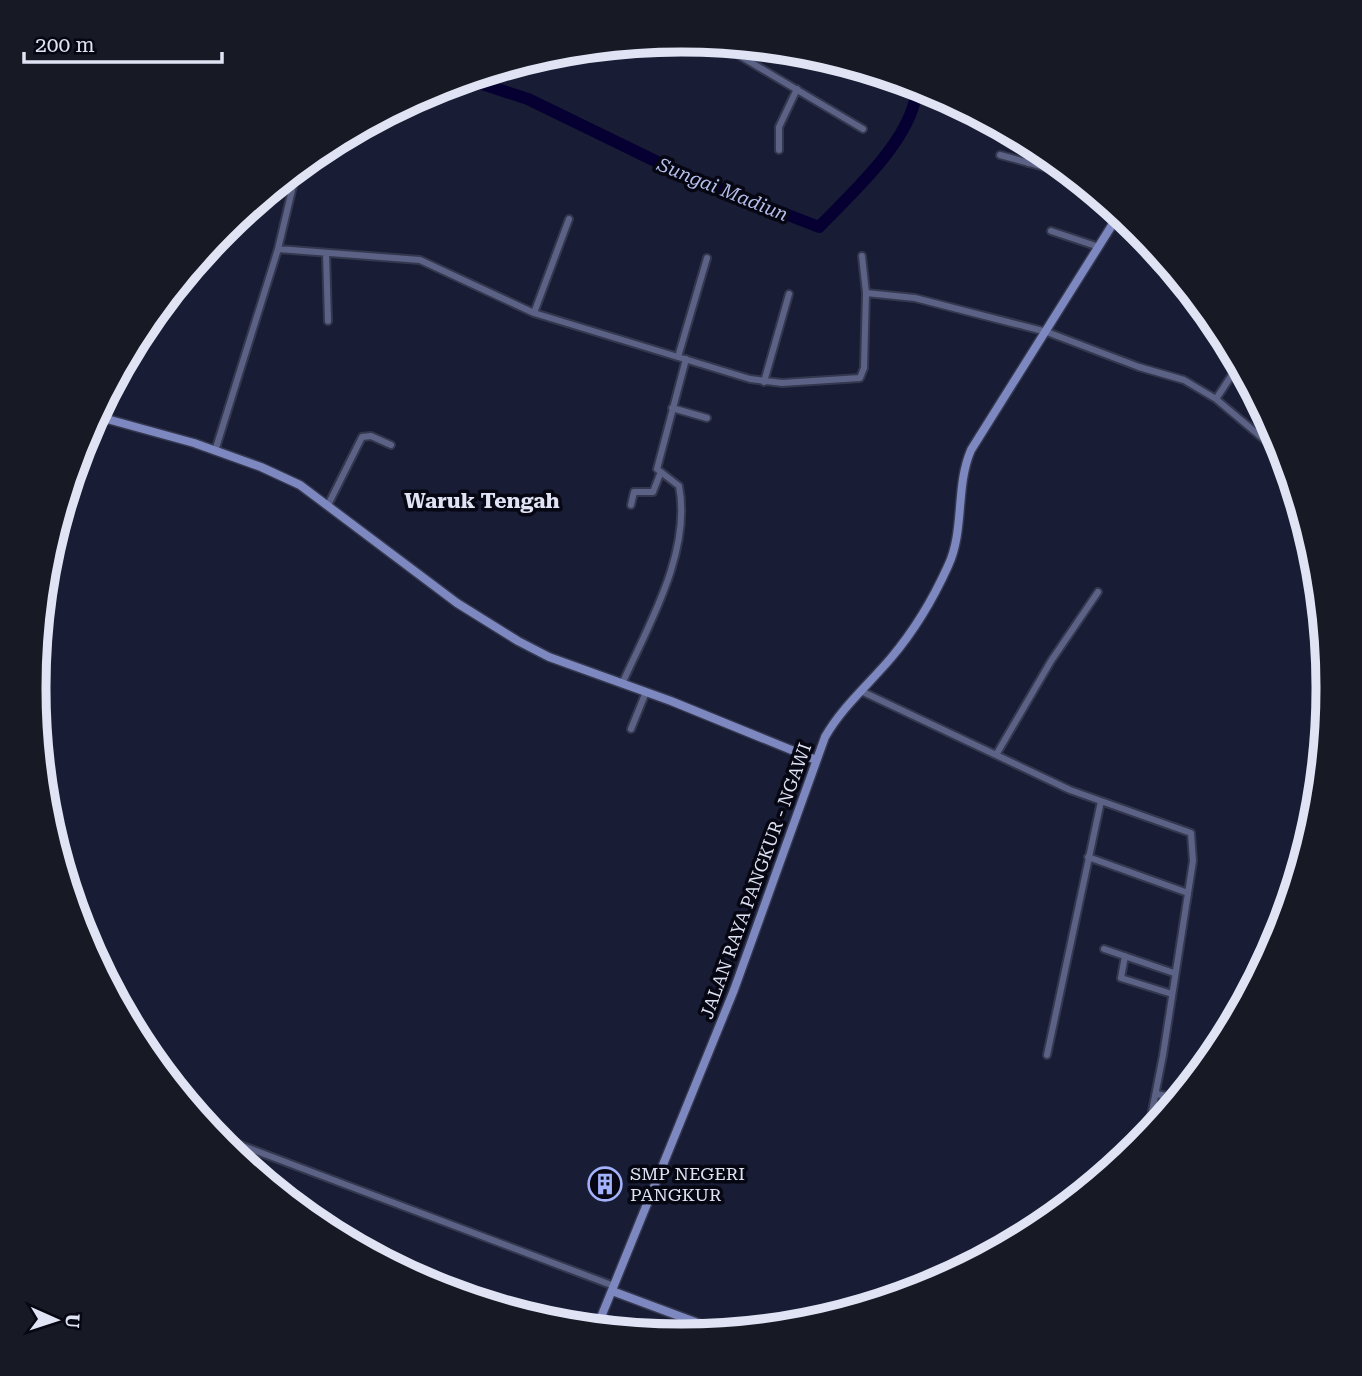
<svg xmlns="http://www.w3.org/2000/svg" width="1362" height="1376" viewBox="0 0 1362 1376" font-family="'Roboto Serif',serif">
	<style>
		.lines { fill: none; stroke-linecap: round; stroke-linejoin: round }
		.river { stroke: #060032; stroke-width: 12 }
		.street-casing { stroke: #34384f; stroke-width: 10 }
		.secondary-casing { stroke: #34384f; stroke-width: 11 }
		.street { stroke: #5b6285; stroke-width: 6 }
		.secondary { stroke: #7d88c1; stroke-width: 8 }
		.labels { text-anchor: middle; stroke-width: 7; stroke-linejoin: round; paint-order: stroke }
		.street-label { font-size: 18px; fill: #dfe3f4; stroke: #060712 }
		.poi-label { font-size: 18px; fill: #dfe3f4; stroke: #060712; text-anchor: start }
		.water-label { font-size: 19px; font-style: italic; fill: #b6bfeb; stroke: #060712 }
		.quarter-label { font-size: 21px; font-weight: bold; fill: #dfe3f4; stroke: #060712 }
		.rim { fill: none; stroke: #dfe3f4; stroke-width: 9 }
	</style>
	<rect width="100%" height="100%" fill="#181c34"/>
	<g class="lines">
		<path class="river" d="M 467,79 L 528,99 L 680,173 L 819,227 C 853,192 915,137 917,86"/>
		<defs>
			<path id="street" d="M 720,44 L 863,129
				M 779,150 L 779,127 L 797,89
				M 1000,155 L 1073,175
				M 1028,163 L 1033,145
				M 1051,231 L 1099,247
				M 278,249 L 420,260 L 534,313 L 750,379 L 782,383 L 860,378 L 864,368 L 866,293 L 915,298 L 1047,332 L 1139,367 L 1184,380 L 1216,399 L 1285,457
				M 326,253 L 328,321
				M 862,256 L 866,293
				M 534,313 L 569,219
				M 1216,341 L 1233,354
				M 678,357 L 707,258
				M 764,382 L 789,294
				M 1216,399 L 1239,364
				M 672,408 L 707,418
				M 215,451 L 278,249 L 297,169
				M 329,503 L 362,437 L 371,436 L 391,445
				M 631,505 L 634,492 L 653,492 L 660,474
				M 622,684 C 648,626 692,551 679,486 L 657,469 L 686,359
				M 861,691 L 1070,790 L 1191,833 L 1193,861 L 1163,1055 L 1147,1137
				M 631,729 L 646,692
				M 996,755 L 1051,661 L 1098,592
				M 1313,824 L 1313,756 L 1324,641
				M 1088,857 L 1188,893
				M 1104,949 L 1174,973
				M 1125,956 L 1121,978 L 1172,994
				M 1047,1055 L 1101,801
				M 1156,1094 L 1178,1098
				M 214,1135 L 614,1286"/>
			<path id="secondary" d="M 96,416 L 194,443 L 261,467 L 300,485 L 457,603 L 518,641 L 549,657 L 671,701 L 816,760
				M 612,1291 L 722,1332
				M 597,1327 L 734,990 L 825,737 C 842,707 869,684 891,658 C 913,632 934,597 948,566 C 965,530 955,487 971,450 L 1119,214"/>
		</defs>
		<use href="#street" class="street-casing"/>
		<use href="#secondary" class="secondary-casing"/>
		<use href="#street" class="street"/>
		<use href="#secondary" class="secondary"/>
	</g>
	<defs>
		<symbol id="building-ring" viewBox="-11 -11 22 22"><circle r="9.5" fill="#060712" stroke="#a4b2fc" stroke-width="1.5"/><path d="M-4-6H4V6H1V3H-1V6H-4ZM-2.5-4.3h1.7v1.8h-1.7ZM.8-4.3h1.7v1.8H.8ZM-2.5-1h1.7V.8h-1.7ZM.8-1h1.7V.8H.8Z" fill="#a4b2fc"/></symbol>
	</defs>
	<g fill-rule="evenodd">
		<use href="#building-ring" x="586" y="1165" width="38" height="38"/>
	</g>
	<g class="labels">
		<g class="street-label">
			<text transform="translate(756 881) rotate(-70)" y="6">JALAN RAYA PANGKUR - NGAWI</text>
		</g>
		<g class="poi-label">
			<text x="630" y="1180">SMP NEGERI<tspan x="630" dy="21">PANGKUR</tspan></text>
		</g>
		<g class="water-label">
			<text transform="translate(723 189) rotate(22)" y="7">Sungai Madiun</text>
		</g>
		<g class="quarter-label">
			<text x="482" y="508">Waruk Tengah</text>
		</g>
	</g>
	<path d="M0 0H1362V1376H0ZM681 52H681A635 635 0 0 1 1316 687V689A635 635 0 0 1 681 1324H681A635 635 0 0 1 46 689V687A635 635 0 0 1 681 52Z" fill="#171924" fill-rule="evenodd"/>
	<path class="rim" d="M681 52H681A635 635 0 0 1 1316 687V689A635 635 0 0 1 681 1324H681A635 635 0 0 1 46 689V687A635 635 0 0 1 681 52Z"/>
	<g transform="translate(56 1320) rotate(93)" stroke="#060712" stroke-width="5" paint-order="stroke">
	<path d="M0-5L12 26L0 18L-12 26Z" fill="#dfe3f4"/>
	<text y="-10" font-size="19" font-weight="bold" text-anchor="middle" fill="#dfe3f4">U</text>
	</g>
	<path d="M24 52v10h198v-10" fill="none" stroke="#dfe3f4" stroke-width="3.5"/>
	<text x="35" y="52" font-size="21" fill="#dfe3f4" stroke="#060712" stroke-width="5" paint-order="stroke">200 m</text>
</svg>
